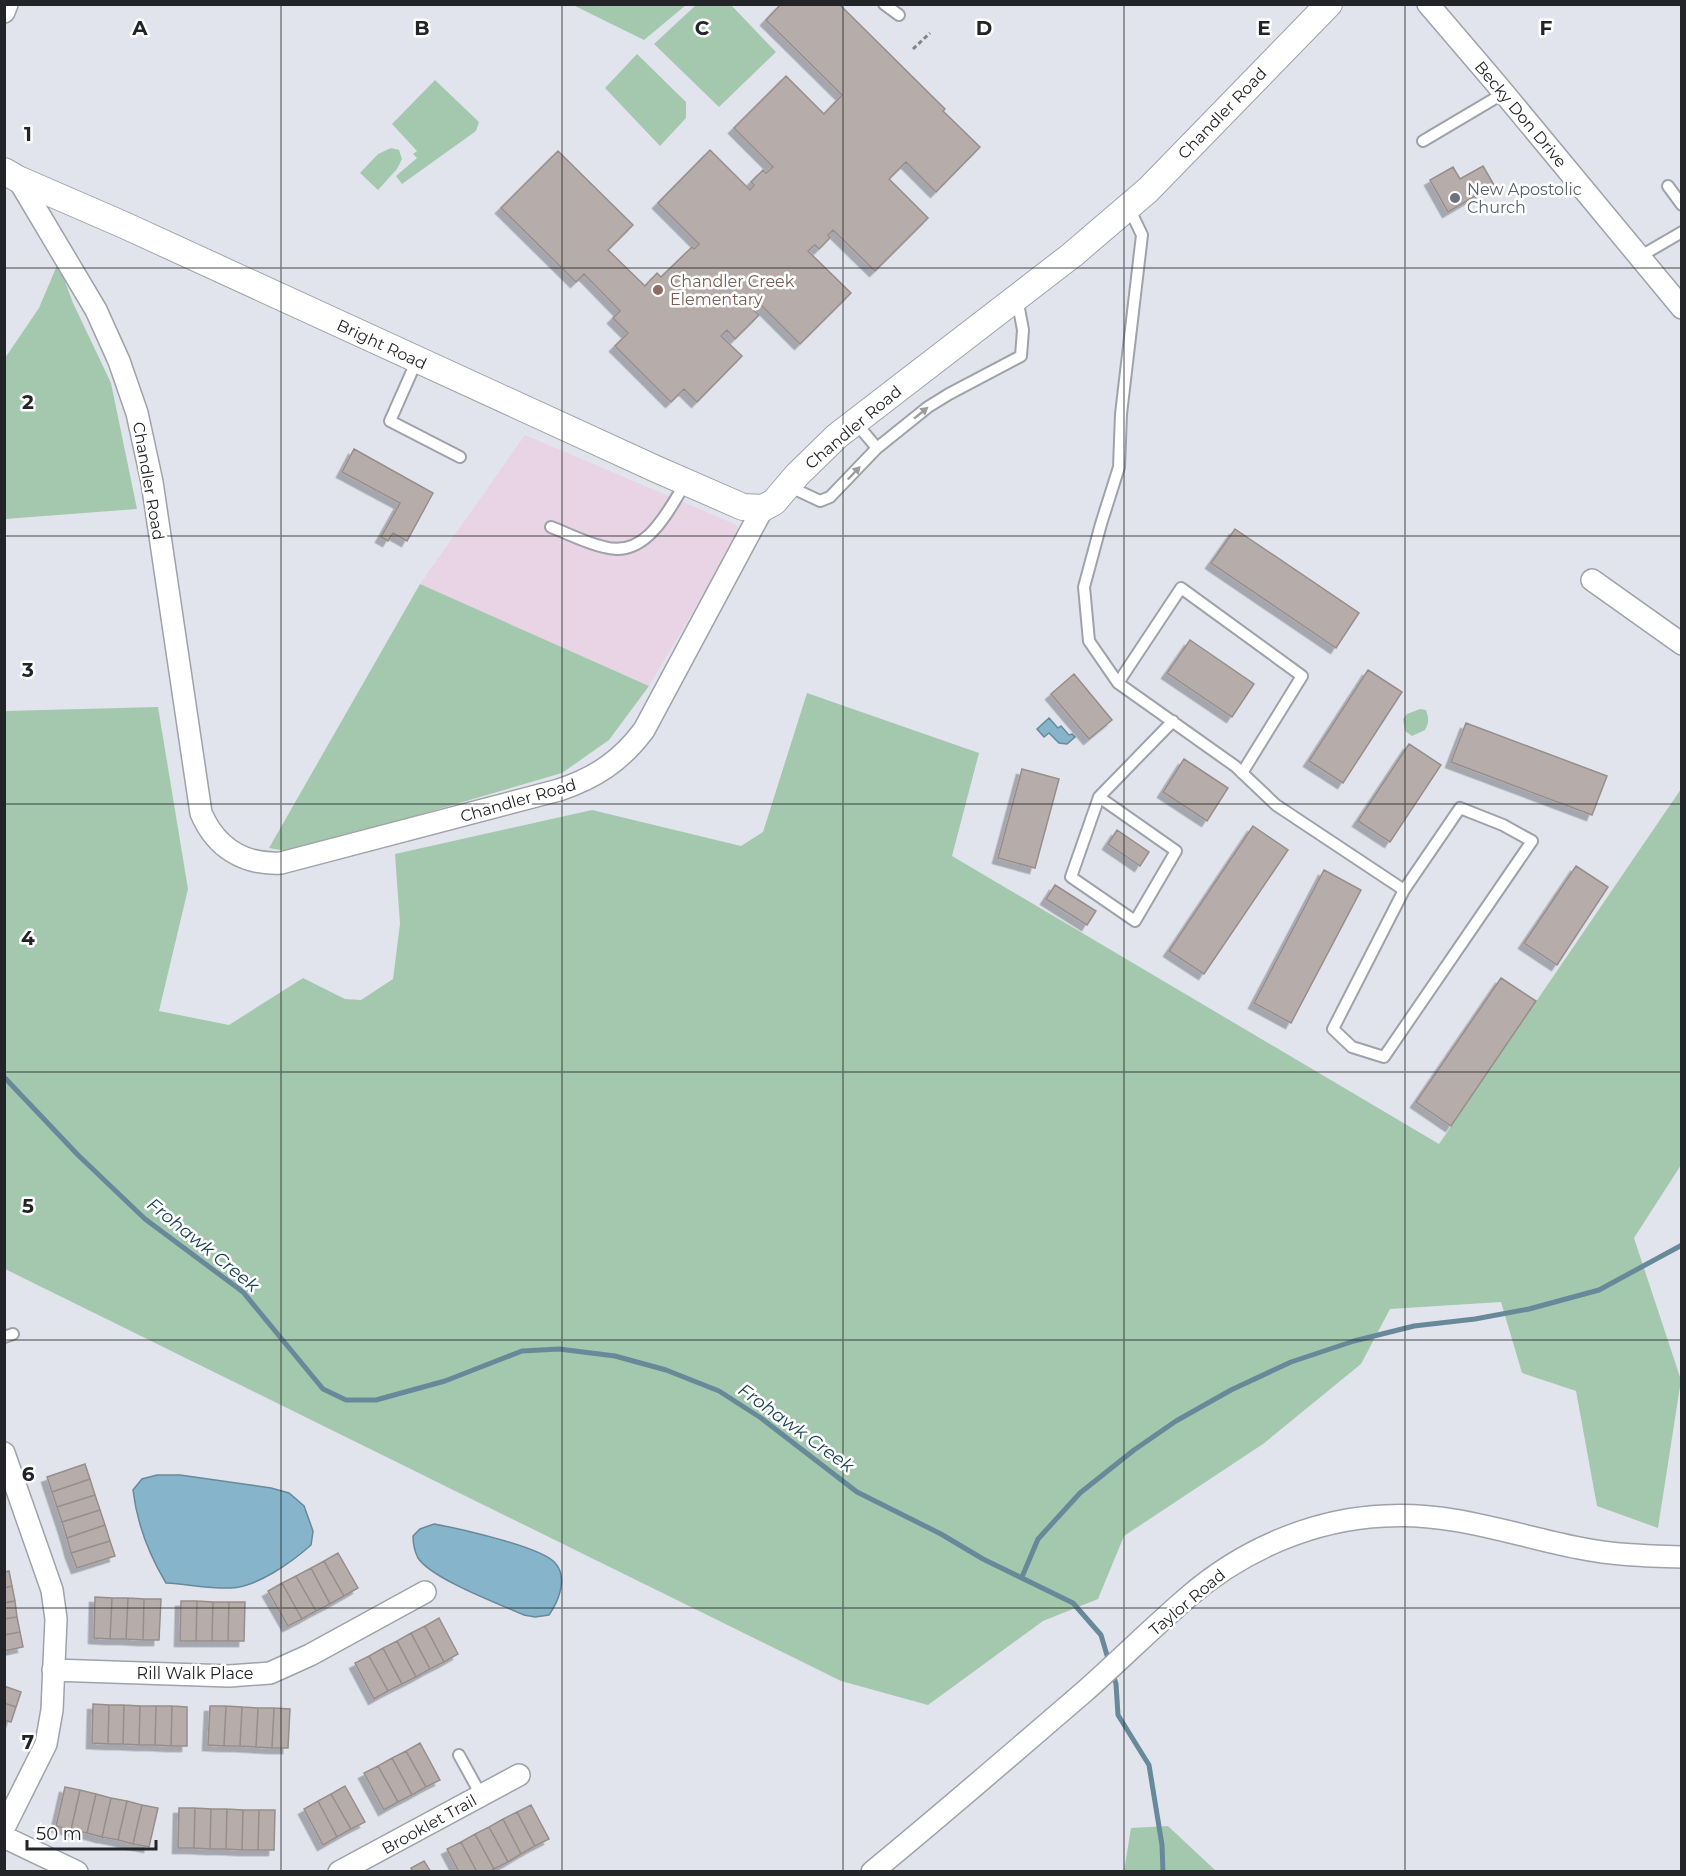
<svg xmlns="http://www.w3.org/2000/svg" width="1686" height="1876" viewBox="0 0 1686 1876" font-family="Montserrat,sans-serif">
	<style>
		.commercial { fill: #e8d4e4 }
		.green { fill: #a4c8ae }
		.water { fill: #86b4ca; stroke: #688999; stroke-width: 1.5 }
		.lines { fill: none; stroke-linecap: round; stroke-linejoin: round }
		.stream { stroke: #688999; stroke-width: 5 }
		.building { fill: #b6aca9; stroke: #978e8b; stroke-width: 1.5; filter: url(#shadow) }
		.service-casing { stroke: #9fa2a9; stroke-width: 14 }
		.minor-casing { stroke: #9fa2a9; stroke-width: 24 }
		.tertiary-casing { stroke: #9fa2a9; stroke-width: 28 }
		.path { stroke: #818389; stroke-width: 3; stroke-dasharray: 4.5 3; stroke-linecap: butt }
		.service { stroke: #fff; stroke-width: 10 }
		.minor { stroke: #fff; stroke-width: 21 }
		.tertiary { stroke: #fff; stroke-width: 26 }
		.oneway { fill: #9c9c9e }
		.grid { fill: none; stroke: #232427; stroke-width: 1.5; stroke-opacity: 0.55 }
		.worship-dot { fill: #6b7280; stroke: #fff; stroke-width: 2 }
		.education-dot { fill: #8d6e63; stroke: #fff; stroke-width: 2 }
		.labels { text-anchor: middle; stroke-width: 5; stroke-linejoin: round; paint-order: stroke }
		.street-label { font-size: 16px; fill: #232427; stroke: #fff }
		.worship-label { font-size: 16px; fill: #5b616d; stroke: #fff; text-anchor: start }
		.education-label { font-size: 16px; fill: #785e54; stroke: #fff; text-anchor: start }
		.water-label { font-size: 18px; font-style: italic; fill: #173f50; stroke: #fff }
		.grid-label { font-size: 20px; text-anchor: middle; font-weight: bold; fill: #232427; stroke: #fff; stroke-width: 5; stroke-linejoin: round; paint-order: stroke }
	</style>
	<defs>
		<filter id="shadow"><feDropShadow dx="-5.5" dy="5.5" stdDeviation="0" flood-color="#0004"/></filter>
	</defs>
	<rect width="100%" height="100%" fill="#e2e4ed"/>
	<path class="commercial" d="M 525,435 L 737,525 L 740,533 L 649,686 L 420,584 Z"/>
	<path class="green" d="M 573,5 L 686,5 L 644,40 Z
		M 696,5 L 731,5 L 776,52 L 719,107 L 654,44 Z
		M 637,54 L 686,102 L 686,118 L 660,146 L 605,88 Z
		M 435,80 L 479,122 L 476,131 L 402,184 L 396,176 L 417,158 L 413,154 L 417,151 L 392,124 Z
		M 391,148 L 399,150 L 402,159 L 397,169 L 378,190 L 360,173 L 378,154 Z
		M 58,263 L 73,303 L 111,383 L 137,509 L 5,519 L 5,358 L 39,308 Z
		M 420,584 L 649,686 L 609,740 L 562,773 L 292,852 L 269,848 Z
		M 807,693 L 979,753 L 952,856 L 1439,1144 L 1681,789 L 1681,1165 L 1634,1238 L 1681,1380 L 1658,1528 L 1597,1506 L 1576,1391 L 1522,1373 L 1501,1302 L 1390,1309 L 1361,1364 L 1263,1444 L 1124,1536 L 1098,1599 L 1043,1621 L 928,1705 L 841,1681 L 5,1269 L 5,711 L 158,707 L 188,889 L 159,1011 L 229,1025 L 303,978 L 345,999 L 361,1000 L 393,979 L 400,924 L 395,854 L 592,810 L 741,846 L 763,832 Z
		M 1420,709 L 1426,710 C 1429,718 1429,723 1425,730 L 1412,736 L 1405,731 L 1403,719 L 1407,714 Z
		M 1168,1826 L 1216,1871 L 1124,1871 L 1131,1828 Z"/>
	<path class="water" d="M 1049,718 L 1058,728 L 1061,726 L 1069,735 L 1072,734 L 1075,737 L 1067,744 L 1059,743 L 1049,733 L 1044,737 L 1037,729 Z
		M 157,1475 L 180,1475 L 271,1488 L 289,1493 L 304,1506 L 313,1531 L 311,1545 C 292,1562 257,1587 231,1588 C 210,1589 187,1584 166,1583 C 148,1553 137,1524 133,1490 L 142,1479 Z
		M 434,1524 C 456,1528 544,1547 556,1564 C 568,1579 558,1602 549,1615 L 535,1617 L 524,1615 C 499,1604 432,1579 418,1558 C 414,1550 413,1544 413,1536 L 420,1529 Z"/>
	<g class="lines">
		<path class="stream" d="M 4,1077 L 78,1155 L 145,1219 L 243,1292 L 323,1389 L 346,1400 L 376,1400 L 445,1381 L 522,1351 L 559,1349 L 615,1356 L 666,1370 L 719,1391 L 761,1418 L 857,1492 L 941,1534 L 983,1559 L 1073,1603 L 1101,1635 L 1109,1662
			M 1022,1577 L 1038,1539 L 1080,1493 L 1134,1450 L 1176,1421 L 1231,1390 L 1291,1362 L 1354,1341 L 1414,1326 L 1475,1319 L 1529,1309 L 1599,1290 L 1682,1245
			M 1113,1674 L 1116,1684 L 1118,1715 L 1149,1765 L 1162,1845 L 1163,1872"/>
	</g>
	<path class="building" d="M 781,4 L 839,4 L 945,109 L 943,111 L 980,147 L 936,192 L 906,162 L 889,179 L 928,218 L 875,271 L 833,230 L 828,235 L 830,238 L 819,249 L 815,245 L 808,251 L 851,293 L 800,344 L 756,300 L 750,307 L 759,315 L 735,339 L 727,330 L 721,336 L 742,356 L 697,402 L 684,389 L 671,402 L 615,346 L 628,333 L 613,318 L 620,311 L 584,274 L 576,282 L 501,208 L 558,151 L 633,225 L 608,250 L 645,286 L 657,273 L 661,277 L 692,247 L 694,249 L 699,244 L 658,203 L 710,150 L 750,190 L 754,185 L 751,182 L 763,170 L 766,173 L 773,167 L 734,128 L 786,76 L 824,114 L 842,95 L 766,20 Z
		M 1483,166 L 1494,185 L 1448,212 L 1430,180 L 1453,167 L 1460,179 Z
		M 354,449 L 433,493 L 407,541 L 393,533 L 388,541 L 381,537 L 400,503 L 342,472 Z
		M 1235,529 L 1359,613 L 1336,648 L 1211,563 Z
		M 1190,640 L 1254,684 L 1232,717 L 1167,673 Z
		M 1368,670 L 1402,692 L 1343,783 L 1309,761 Z
		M 1074,674 L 1112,720 L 1089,739 L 1051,694 Z
		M 1466,723 L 1607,776 L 1592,815 L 1451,762 Z
		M 1409,744 L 1441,765 L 1390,842 L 1358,821 Z
		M 1184,759 L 1228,788 L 1207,821 L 1163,792 Z
		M 1022,769 L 1059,779 L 1035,868 L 998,858 Z
		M 1253,826 L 1288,850 L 1204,974 L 1169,951 Z
		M 1117,830 L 1149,852 L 1140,866 L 1108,844 Z
		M 1576,866 L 1608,887 L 1557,965 L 1524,943 Z
		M 1324,870 L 1361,890 L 1291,1023 L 1254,1003 Z
		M 1055,885 L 1096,911 L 1087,925 L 1046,899 Z
		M 1501,978 L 1536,1001 L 1451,1126 L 1416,1102 Z
		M 85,1464 L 90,1479 L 52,1492 L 47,1477 Z
		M 90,1479 L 95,1495 L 57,1507 L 52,1492 Z
		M 95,1495 L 100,1510 L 62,1522 L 57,1507 Z
		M 100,1510 L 105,1525 L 67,1538 L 62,1522 Z
		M 105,1525 L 110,1541 L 71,1553 L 67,1538 Z
		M 110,1541 L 115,1556 L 77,1568 L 71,1553 Z
		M 338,1553 L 358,1588 L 344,1596 L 324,1561 Z
		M 324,1561 L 344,1596 L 330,1604 L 311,1568 Z
		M 311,1568 L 330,1604 L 316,1611 L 296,1576 Z
		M 9,1571 L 12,1586 L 4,1588 L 4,1572 Z
		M 296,1576 L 316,1611 L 302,1619 L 282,1583 Z
		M 282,1583 L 302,1619 L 288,1626 L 268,1591 Z
		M 12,1586 L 15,1601 L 4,1603 L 4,1588 Z
		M 95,1597 L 112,1598 L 110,1639 L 94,1638 Z
		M 112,1598 L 128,1598 L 126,1639 L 110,1639 Z
		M 128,1598 L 144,1599 L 143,1640 L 126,1639 Z
		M 144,1599 L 161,1599 L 159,1640 L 143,1640 Z
		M 15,1601 L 17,1617 L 4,1619 L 4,1603 Z
		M 181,1601 L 197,1601 L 196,1641 L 180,1641 Z
		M 197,1601 L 213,1602 L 212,1641 L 196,1641 Z
		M 213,1602 L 229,1602 L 228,1641 L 212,1641 Z
		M 229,1602 L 245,1602 L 244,1641 L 228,1641 Z
		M 17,1617 L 20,1632 L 4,1635 L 4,1619 Z
		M 439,1618 L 458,1654 L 444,1662 L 425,1626 Z
		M 425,1626 L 444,1662 L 430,1669 L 411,1633 Z
		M 20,1632 L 23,1647 L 4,1651 L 4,1635 Z
		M 411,1633 L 430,1669 L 416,1677 L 397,1641 Z
		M 397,1641 L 416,1677 L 402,1684 L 383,1648 Z
		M 383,1648 L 402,1684 L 388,1691 L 369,1656 Z
		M 369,1656 L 388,1691 L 374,1699 L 355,1663 Z
		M 4,1686 L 21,1692 L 16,1707 L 4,1703 Z
		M 4,1703 L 16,1707 L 11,1722 L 4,1720 Z
		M 93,1704 L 109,1705 L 108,1744 L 92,1743 Z
		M 109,1705 L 124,1705 L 123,1744 L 108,1744 Z
		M 124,1705 L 140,1706 L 139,1745 L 123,1744 Z
		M 140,1706 L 156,1706 L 155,1745 L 139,1745 Z
		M 156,1706 L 172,1706 L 171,1746 L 155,1745 Z
		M 172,1706 L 187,1707 L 187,1746 L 171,1746 Z
		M 210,1706 L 226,1706 L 224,1746 L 208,1745 Z
		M 226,1706 L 242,1707 L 240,1746 L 224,1746 Z
		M 242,1707 L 258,1708 L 256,1747 L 240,1746 Z
		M 258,1708 L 274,1708 L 272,1748 L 256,1747 Z
		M 274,1708 L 290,1709 L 288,1748 L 272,1748 Z
		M 420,1743 L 440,1780 L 426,1787 L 406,1751 Z
		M 406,1751 L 426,1787 L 412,1795 L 392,1758 Z
		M 392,1758 L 412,1795 L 398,1802 L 378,1766 Z
		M 378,1766 L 398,1802 L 384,1810 L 364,1773 Z
		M 345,1786 L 365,1822 L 351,1829 L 331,1794 Z
		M 65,1787 L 80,1790 L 71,1830 L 56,1826 Z
		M 80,1790 L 96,1794 L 87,1833 L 71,1830 Z
		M 96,1794 L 111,1798 L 102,1837 L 87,1833 Z
		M 331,1794 L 351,1829 L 337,1837 L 318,1801 Z
		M 111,1798 L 127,1801 L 118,1840 L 102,1837 Z
		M 127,1801 L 142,1805 L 133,1844 L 118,1840 Z
		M 318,1801 L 337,1837 L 323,1845 L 304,1809 Z
		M 142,1805 L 158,1808 L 149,1847 L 133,1844 Z
		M 531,1805 L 549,1839 L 535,1846 L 517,1812 Z
		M 179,1808 L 195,1808 L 194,1848 L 178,1848 Z
		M 195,1808 L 211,1809 L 210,1849 L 194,1848 Z
		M 211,1809 L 227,1809 L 226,1849 L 210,1849 Z
		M 227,1809 L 243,1810 L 242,1850 L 226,1849 Z
		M 243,1810 L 259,1810 L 258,1850 L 242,1850 Z
		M 259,1810 L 275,1810 L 274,1850 L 258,1850 Z
		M 517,1812 L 535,1846 L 521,1854 L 503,1819 Z
		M 503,1819 L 521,1854 L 508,1862 L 489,1827 Z
		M 489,1827 L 508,1862 L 494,1869 L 475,1834 Z
		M 475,1834 L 494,1869 L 489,1872 L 477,1872 L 461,1842 Z
		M 461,1842 L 477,1872 L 459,1872 L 447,1849 Z
		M 424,1861 L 431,1872 L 413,1872 L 411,1868 Z"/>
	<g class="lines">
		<defs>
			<path id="service" d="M 884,4 L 899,15
				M 1423,141 L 1504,93
				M 1668,186 L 1682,205
				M 1129,208 L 1142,235 L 1121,414 L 1119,467 L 1101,524 L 1084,587 L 1089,641 L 1118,683 L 1235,766 L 1276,805 L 1404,890 L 1460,808 L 1503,825 L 1532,841 L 1384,1057 L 1352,1047 L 1333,1029 L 1404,890
				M 1639,257 L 1682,232
				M 417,360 L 390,421 L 460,457
				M 855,422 L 877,448
				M 788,486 L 820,501 L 830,497 L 877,448 L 928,407 L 949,394 L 1021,356 L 1023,330 L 1017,298
				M 551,527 C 569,534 586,543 604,547 C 646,559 668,511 686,482
				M 1118,683 L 1181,588 L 1302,676 L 1242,773
				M 1099,797 L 1071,877 L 1135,921 L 1176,851 L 1099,797 L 1173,721
				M 4,1337 L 13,1334
				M 459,1755 L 481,1795"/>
			<path id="minor" d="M 1428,4 L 1493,80 L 1682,308
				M 4,12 L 7,4
				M 18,179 L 96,310 L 119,361 L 137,413 L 152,482 L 201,813 C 216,848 244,865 281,863 L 559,790 C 595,778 621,761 644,730 L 763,508
				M 1592,580 L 1682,644
				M 4,1453 L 52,1590 L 56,1619 L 52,1710 L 46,1744 L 4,1828
				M 53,1670 L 229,1676 L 270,1673 L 310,1655 L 425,1592
				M 4,1837 L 77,1872
				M 339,1872 L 519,1775
				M 872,1872 C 944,1813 1014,1752 1084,1692 C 1119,1661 1152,1628 1188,1597 C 1242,1550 1313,1519 1385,1516 C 1453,1512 1513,1535 1579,1548 C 1613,1555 1647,1556 1682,1557"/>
			<path id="tertiary" d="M 4,171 L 18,179 L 124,225 L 656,469 L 743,507 L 763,508 L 774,502 L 797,475 L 837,436 L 1072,255 L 1148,190 L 1329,4"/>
		</defs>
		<use href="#service" class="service-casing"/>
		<use href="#minor" class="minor-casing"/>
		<use href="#tertiary" class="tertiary-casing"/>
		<path class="path" d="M 913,49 L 930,33"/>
		<use href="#service" class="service"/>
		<use href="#minor" class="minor"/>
		<use href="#tertiary" class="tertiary"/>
	</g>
	<defs><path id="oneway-solid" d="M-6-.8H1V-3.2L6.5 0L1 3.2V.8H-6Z" transform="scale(1.5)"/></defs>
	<g class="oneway">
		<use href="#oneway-solid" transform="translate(921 413) rotate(-39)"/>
		<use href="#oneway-solid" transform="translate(854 473) rotate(-46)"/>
	</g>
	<path class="grid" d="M 281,4 L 281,1872M 562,4 L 562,1872M 843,4 L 843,1872M 1124,4 L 1124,1872M 1405,4 L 1405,1872M 4,268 L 1682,268M 4,536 L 1682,536M 4,804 L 1682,804M 4,1072 L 1682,1072M 4,1340 L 1682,1340M 4,1608 L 1682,1608"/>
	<circle class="worship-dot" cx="1455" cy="198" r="6"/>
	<circle class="education-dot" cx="658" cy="290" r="6"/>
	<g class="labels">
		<g class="street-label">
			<text transform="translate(1222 113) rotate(-46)" y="6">Chandler Road</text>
			<text transform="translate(1521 114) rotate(50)" y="6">Becky Don Drive</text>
			<text transform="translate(382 344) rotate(25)" y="6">Bright Road</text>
			<text transform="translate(853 427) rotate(-40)" y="6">Chandler Road</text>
			<text transform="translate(149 481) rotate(80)" y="6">Chandler Road</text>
			<text transform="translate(518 800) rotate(-16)" y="6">Chandler Road</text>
			<text transform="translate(1187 1602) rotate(-40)" y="6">Taylor Road</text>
			<text x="195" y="1679">Rill Walk Place</text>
			<text transform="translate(429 1824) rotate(-29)" y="6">Brooklet Trail</text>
		</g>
		<g class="worship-label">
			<text x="1467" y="195">New Apostolic<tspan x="1467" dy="18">Church</tspan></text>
		</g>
		<g class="education-label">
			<text x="670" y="287">Chandler Creek<tspan x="670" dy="18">Elementary</tspan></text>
		</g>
		<g class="water-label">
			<text transform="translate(203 1245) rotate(39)" y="6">Frohawk Creek</text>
			<text transform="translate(796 1428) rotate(36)" y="6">Frohawk Creek</text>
		</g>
	</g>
	<g class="grid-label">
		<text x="140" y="35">A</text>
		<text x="422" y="35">B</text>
		<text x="702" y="35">C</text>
		<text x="984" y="35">D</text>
		<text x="1264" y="35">E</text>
		<text x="1546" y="35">F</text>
		<text x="28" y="141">1</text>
		<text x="28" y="409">2</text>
		<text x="28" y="677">3</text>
		<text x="28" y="945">4</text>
		<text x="28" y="1213">5</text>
		<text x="28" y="1481">6</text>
		<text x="28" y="1749">7</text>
	</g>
	<rect width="1686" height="1876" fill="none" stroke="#232427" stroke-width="12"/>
	<path d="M27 1840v9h129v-9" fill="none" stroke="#232427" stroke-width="3"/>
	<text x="36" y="1840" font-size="18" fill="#232427" stroke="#ffffff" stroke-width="4.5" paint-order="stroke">50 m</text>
</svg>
